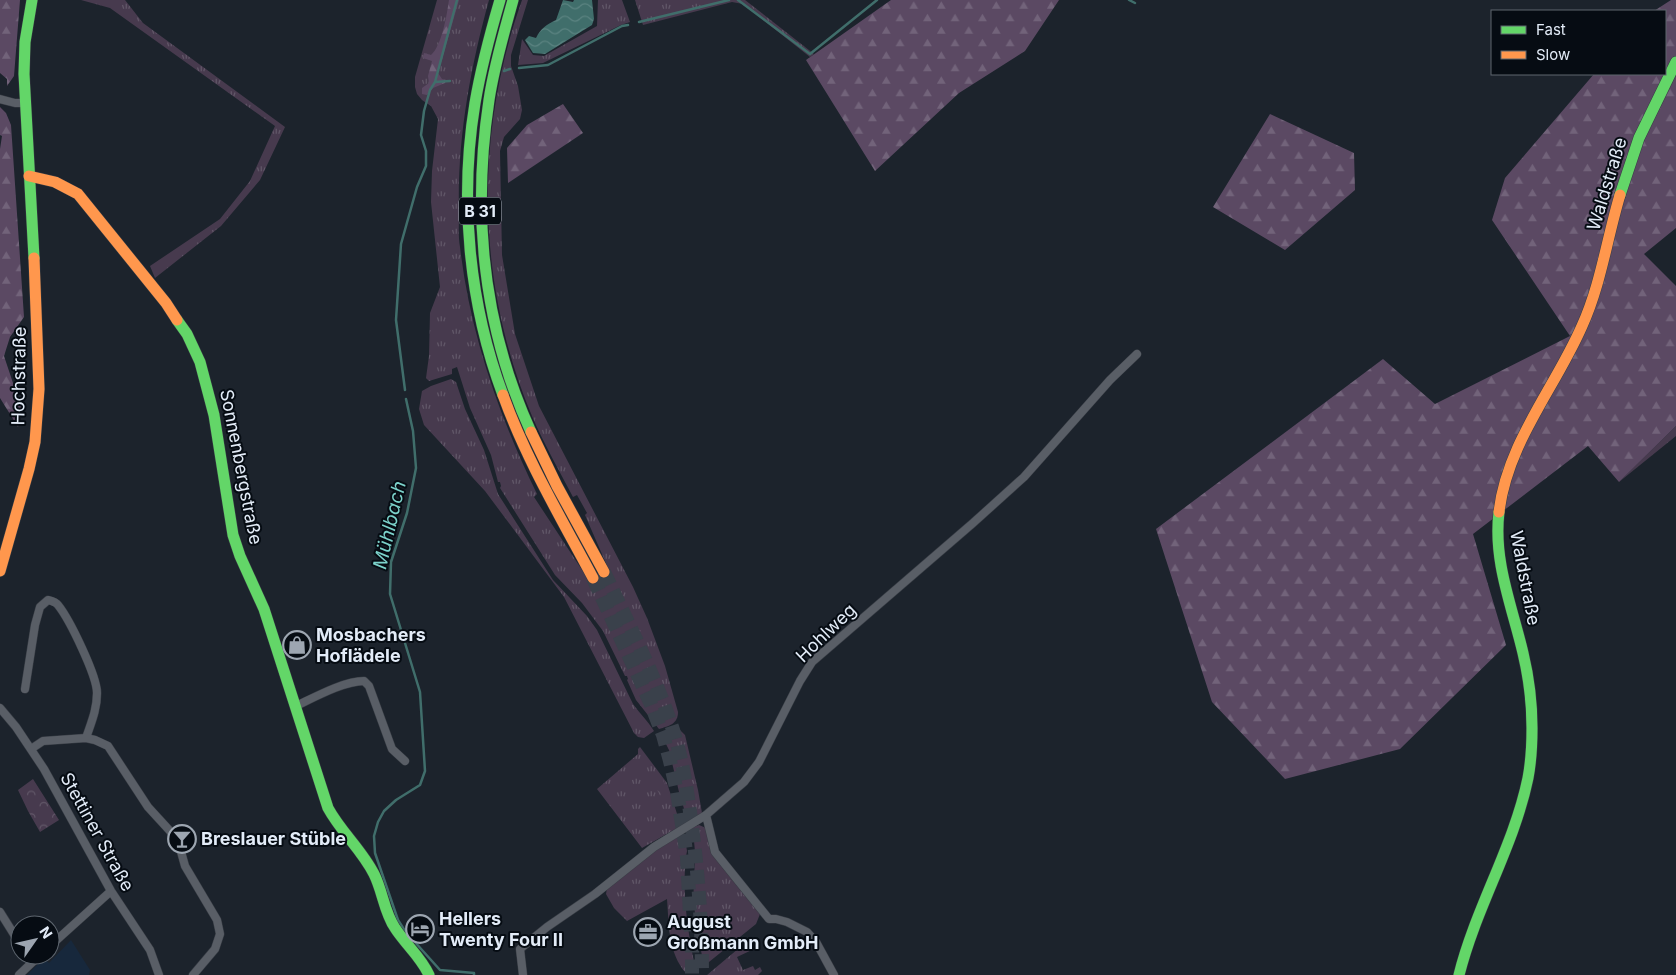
<svg xmlns="http://www.w3.org/2000/svg" width="1676" height="975" viewBox="0 0 1676 975" font-family="Inter,sans-serif">
	<style>
		.built { fill: #17283c }
		.grass { fill: url(#grass-tufts) }
		.forest { fill: url(#forest-firs) }
		.park { fill: url(#park-crowns) }
		.water { fill: url(#water-waves) }
		.lines { fill: none; stroke-linecap: round; stroke-linejoin: round }
		.stream { stroke: #406e6b; stroke-width: 2.5 }
		.highway-tunnel { stroke: #3a414b; stroke-width: 14; stroke-dasharray: 14 7; stroke-linecap: butt }
		.street-casing { stroke: #383d45; stroke-width: 9 }
		.fast-casing { stroke: #383d45; stroke-width: 12 }
		.slow-casing { stroke: #383d45; stroke-width: 12 }
		.street { stroke: #595e66; stroke-width: 8 }
		.fast { stroke: #63d668; stroke-width: 11 }
		.slow { stroke: #ff974d; stroke-width: 11 }
		.labels { text-anchor: middle; stroke-width: 4; stroke-linejoin: round; paint-order: stroke }
		.shield { fill: #060c13; stroke: #a1a9b3; stroke-width: 1 }
		.shield-label { font-size: 16px; font-weight: bold; fill: #e3ecf8 }
		.street-label { font-size: 18px; fill: #e3ecf8; stroke: #060c13 }
		.poi-label { font-size: 18px; font-weight: bold; fill: #e3ecf8; stroke: #060c13; text-anchor: start }
		.water-label { font-size: 19px; font-style: italic; fill: #7cd2cb; stroke: #060c13 }
	</style>
	<defs>
		<pattern id="grass-tufts" width="24" height="20" patternUnits="userSpaceOnUse" patternTransform="scale(1.25)"><rect width="24" height="20" fill="#473a4e"/><path d="M3 7l-1-3M5 7V3M7 7l1-3M15 17l-1-3M17 17v-4M19 17l1-3" fill="none" stroke="#615768"/></pattern>
		<pattern id="forest-firs" width="22" height="20" patternUnits="userSpaceOnUse" patternTransform="scale(1.25)"><rect width="22" height="20" fill="#5b4963"/><path d="M5 1l3.5 6h-7zM16 11l3.5 6h-7z" fill="#72637a"/></pattern>
		<pattern id="park-crowns" width="20" height="18" patternUnits="userSpaceOnUse" patternTransform="scale(1.25)"><rect width="20" height="18" fill="#473a4e"/><path d="M2 6a3 3 0 1 1 6 0M12 15a3 3 0 1 1 6 0" fill="none" stroke="#615768"/></pattern>
		<pattern id="water-waves" width="16" height="10" patternUnits="userSpaceOnUse" patternTransform="scale(1.25)"><rect width="16" height="10" fill="#406e6b"/><path d="M0 5q4-4 8 0t8 0" fill="none" stroke="#5b8381"/></pattern>
	</defs>
	<rect width="100%" height="100%" fill="#1c232c"/>
	<path class="built" d="M 71,940 L 90,970 L 89,975 L 27,975 L 44,958 L 49,963 Z"/>
	<path class="grass" d="M 81,0 L 125,0 L 143,23 L 285,127 L 260,180 L 221,226 L 155,278 L 150,266 L 220,219 L 250,181 L 275,126 L 110,8 Z
		M 437,0 L 489,0 C 470,69 457,140 459,213 C 459,224 458,235 460,247 C 470,334 499,416 537,494 L 534,497 L 588,579 L 608,568 L 585,515 L 587,513 L 577,495 L 573,497 C 559,470 544,444 532,416 C 476,283 474,135 522,0 L 528,0 L 511,55 L 511,66 L 518,86 L 522,110 L 520,119 L 504,137 L 500,151 L 502,255 L 515,334 L 539,406 L 633,587 L 647,618 L 665,666 L 678,712 C 678,724 669,726 659,729 L 636,700 L 627,680 L 628,679 L 627,676 L 625,676 L 603,631 L 582,603 L 555,575 L 500,488 L 501,486 L 500,482 L 498,482 L 491,455 L 470,408 L 457,367 L 452,369 L 452,374 L 429,381 L 426,378 L 429,356 L 430,313 L 440,287 L 431,202 L 432,171 L 438,119 L 431,106 L 422,100 L 417,94 L 415,87 L 415,77 Z
		M 598,0 L 622,0 L 630,22 L 621,25 L 543,63 L 518,65 L 522,39 L 533,55 L 544,56 L 597,26 Z
		M 635,0 L 745,0 L 814,54 L 810,57 L 743,4 L 732,2 L 643,25 Z
		M 451,379 L 456,382 L 465,409 L 484,450 L 498,494 L 553,580 L 587,616 L 597,630 L 633,704 C 640,714 648,721 654,731 L 644,738 L 638,737 L 634,733 L 564,597 L 485,491 L 424,425 L 419,409 L 422,391 L 431,386 Z
		M 1676,426 L 1676,436 L 1619,482 Z
		M 672,730 L 680,730 L 685,735 L 698,790 L 702,813 L 688,821 L 680,796 L 669,750 L 663,738 L 665,733 Z
		M 640,747 L 667,783 L 681,826 L 642,848 L 597,789 L 638,754 L 638,749 Z
		M 699,825 L 706,828 L 713,855 L 723,868 L 758,909 L 760,914 L 756,924 L 704,966 C 700,944 695,923 694,901 C 692,875 699,853 691,828 Z
		M 684,833 L 687,851 L 684,867 L 685,868 C 683,904 689,937 696,972 L 686,973 C 668,953 669,924 667,899 L 627,921 L 614,908 L 606,894 L 607,888 L 656,850 Z
		M 751,938 L 755,943 L 756,948 L 737,957 L 743,970 L 753,966 L 755,970 L 760,967 L 762,971 L 758,975 L 707,975 Z"/>
	<path class="forest" d="M 0,0 L 20,0 L 14,76 L 7,86 L 7,79 L 0,73 Z
		M 449,0 L 459,0 L 438,73 L 442,79 L 446,80 L 445,83 L 433,88 L 427,95 L 422,94 L 422,88 L 429,83 L 428,76 L 432,61 L 423,58 L 424,53 L 431,55 C 442,46 447,14 449,0 Z
		M 891,0 L 1059,0 L 1025,51 L 959,93 L 875,171 L 806,60 Z
		M 1671,0 L 1676,0 L 1676,228 L 1644,254 L 1676,286 L 1676,426 L 1619,482 L 1588,446 L 1473,534 L 1506,645 L 1400,749 L 1285,779 L 1212,702 L 1156,529 L 1383,359 L 1435,404 L 1570,336 L 1492,220 L 1505,178 L 1594,74 L 1665,74 L 1665,11 L 1654,11 Z
		M 563,104 L 583,133 L 508,183 L 507,148 L 527,125 Z
		M 0,107 L 6,113 L 11,125 L 24,317 L 10,337 L 4,356 L 22,410 L 18,427 L 0,398 L 0,149 L 2,136 L 0,135 Z
		M 1270,114 L 1354,153 L 1355,190 L 1285,250 L 1213,207 Z"/>
	<path class="park" d="M 662,778 L 669,794 L 660,796 L 653,781 Z
		M 33,779 L 59,820 L 40,832 L 28,811 L 18,790 Z"/>
	<path class="water" d="M 563,0 L 573,2 L 574,0 L 592,0 L 594,19 L 592,25 L 545,54 L 533,53 L 525,40 L 529,36 L 536,38 C 541,28 546,25 556,20 Z"/>
	<g class="lines">
		<path class="stream" d="M 738,0 L 810,54 L 877,0
			M 1129,0 L 1135,3
			M 639,22 L 729,0
			M 519,68 L 548,65 L 622,26 L 628,25
			M 504,71 L 510,69
			M 435,82 L 450,81
			M 405,390 L 396,320 L 401,244 L 417,187 L 426,166 L 426,151 L 421,135 L 424,111 L 430,90 L 435,82 L 457,0
			M 406,399 L 413,431 L 416,468 L 407,513 L 391,562 L 390,594 L 420,692 L 425,771 L 420,785 L 396,800 L 384,811 L 378,822 L 374,836 L 375,853 L 398,920 L 405,931 L 440,970 L 474,973 L 474,975"/>
		<path class="highway-tunnel" d="M 604,572 C 628,623 656,677 673,730 C 682,758 687,789 691,819 C 698,871 702,923 702,975
			M 593,578 L 650,702 L 663,735 L 670,761 L 677,792 L 687,857 L 692,951 L 692,975"/>
		<defs>
			<path id="street" d="M 0,99 L 15,103 L 25,103
				M 25,689 L 35,625 L 40,607 L 48,600 C 52,601 56,602 58,605 C 70,620 97,676 97,693 C 97,710 91,723 86,738
				M 296,706 C 315,697 344,681 364,681 L 369,686 L 392,749 L 405,761
				M 0,708 L 16,727 L 44,769 L 111,891 L 150,950 L 159,975
				M 31,749 L 43,741 L 86,738 L 95,740 L 108,746 L 148,807 L 170,831 L 180,848 L 185,866 L 217,920 L 220,934 L 215,949 L 193,975
				M 706,815 L 715,852 L 769,919 L 776,919 L 787,922 L 807,932 L 816,942 L 834,975
				M 0,912 L 20,944
				M 50,946 L 111,891
				M 19,975 L 40,955
				M 523,975 L 520,949 L 547,927 L 595,894 L 654,847 L 706,815 L 744,782 L 759,762 L 800,681 L 812,662 L 973,523 L 1024,477 L 1110,380 L 1137,354"/>
			<path id="fast" d="M 32,0 L 25,42 L 24,74 L 34,258
				M 500,0 C 490,34 481,68 475,103 C 459,200 469,304 503,395
				M 513,0 C 504,33 494,66 489,100 C 472,213 483,327 531,432
				M 1620,195 L 1639,138 L 1676,62
				M 177,320 L 187,334 L 200,362 L 214,415 L 233,535 L 240,556 L 264,609 L 328,808 C 341,832 362,850 374,874 C 383,892 384,912 395,928 C 406,945 421,957 429,975
				M 1459,975 C 1476,907 1514,846 1528,778 C 1531,762 1532,745 1532,728 C 1532,703 1529,678 1523,653 C 1512,606 1493,561 1499,512"/>
			<path id="slow" d="M 29,176 L 55,182 L 78,194 L 166,303 L 177,320
				M 503,395 C 526,459 561,518 593,578
				M 531,432 L 557,486 L 604,572
				M 1499,512 C 1507,443 1555,388 1582,326 C 1601,284 1607,238 1620,195
				M 0,571 L 29,469 L 35,442 L 39,389 L 34,258"/>
		</defs>
		<use href="#street" class="street-casing"/>
		<use href="#fast" class="fast-casing"/>
		<use href="#slow" class="slow-casing"/>
		<use href="#street" class="street"/>
		<use href="#fast" class="fast"/>
		<use href="#slow" class="slow"/>
	</g>
	<defs>
		<symbol id="shop-ring" viewBox="-11 -11 22 22"><circle r="9.5" fill="#060c13" stroke="#9da6b1" stroke-width="1.5"/><path d="M-5-2.5h2.3a2.7 3.5 0 0 1 5.4 0H5L5.5 6h-11ZM-1.5-2.5h3a1.5 2.3 0 0 0-3 0Z" fill="#9da6b1"/></symbol>
		<symbol id="bar-ring" viewBox="-11 -11 22 22"><circle r="9.5" fill="#060c13" stroke="#9da6b1" stroke-width="1.5"/><path d="M-6-5H6L.8 .8V4.5H3.5V6h-7V4.5H-.8V.8Z" fill="#9da6b1"/></symbol>
		<symbol id="hotel-ring" viewBox="-11 -11 22 22"><circle r="9.5" fill="#060c13" stroke="#9da6b1" stroke-width="1.5"/><path d="M-6-4.5h1.5V1H6V5H4.5V3h-9V5H-6ZM-4 0a1.8 1.8 0 1 1 3.6 0ZM.5 0V-2.5h3Q6-2.5 6 0Z" fill="#9da6b1"/></symbol>
		<symbol id="office-ring" viewBox="-11 -11 22 22"><circle r="9.5" fill="#060c13" stroke="#9da6b1" stroke-width="1.5"/><path d="M-6-3h4V-5.5h4V-3h4V5H-6ZM-1-4.5V-3h2v-1.5ZM-6 0V1H6V0Z" fill="#9da6b1"/></symbol>
	</defs>
	<g fill-rule="evenodd">
		<use href="#shop-ring" x="281" y="629" width="32" height="32"/>
		<use href="#bar-ring" x="166" y="823" width="32" height="32"/>
		<use href="#hotel-ring" x="404" y="913" width="32" height="32"/>
		<use href="#office-ring" x="632" y="916" width="32" height="32"/>
	</g>
	<g class="labels">
		<rect class="shield" x="459" y="197.5" width="42" height="27" rx="4"/>
		<g class="shield-label">
			<text x="480" y="217">B 31</text>
		</g>
		<g class="street-label">
			<text transform="translate(1607 184) rotate(-73)" y="6">Waldstraße</text>
			<text transform="translate(19 376) rotate(-89)" y="6">Hochstraße</text>
			<text transform="translate(241 467) rotate(79)" y="6">Sonnenbergstraße</text>
			<text transform="translate(1525 578) rotate(79)" y="6">Waldstraße</text>
			<text transform="translate(826 633) rotate(-44)" y="6">Hohlweg</text>
			<text transform="translate(97 832) rotate(61)" y="6">Stettiner Straße</text>
		</g>
		<g class="poi-label">
			<text x="316" y="641">Mosbachers<tspan x="316" dy="21">Hoflädele</tspan></text>
			<text x="201" y="845">Breslauer Stüble</text>
			<text x="439" y="925">Hellers<tspan x="439" dy="21">Twenty Four II</tspan></text>
			<text x="667" y="928">August<tspan x="667" dy="21">Großmann GmbH</tspan></text>
		</g>
		<g class="water-label">
			<text transform="translate(389 525) rotate(-77)" y="7">Mühlbach</text>
		</g>
	</g>
	<rect x="1491" y="10" width="175" height="65" fill="#060c13" stroke="#5e666f"/>
	<rect x="1501" y="26" width="25" height="8" fill="#63d668" stroke="#5e666f"/>
	<text x="1536" y="35" font-size="15" fill="#e3ecf8">Fast</text>
	<rect x="1501" y="51" width="25" height="8" fill="#ff974d" stroke="#5e666f"/>
	<text x="1536" y="60" font-size="15" fill="#e3ecf8">Slow</text>
	<g transform="translate(35 940) rotate(56)"><circle r="24" fill="#060c13" stroke="#5e666f"/>
	<path d="M0-4L9 19L0 12L-9 19Z" fill="#9da6b1"/>
	<text y="-8" font-size="14" font-weight="bold" text-anchor="middle" fill="#e3ecf8">N</text>
	</g>
</svg>
